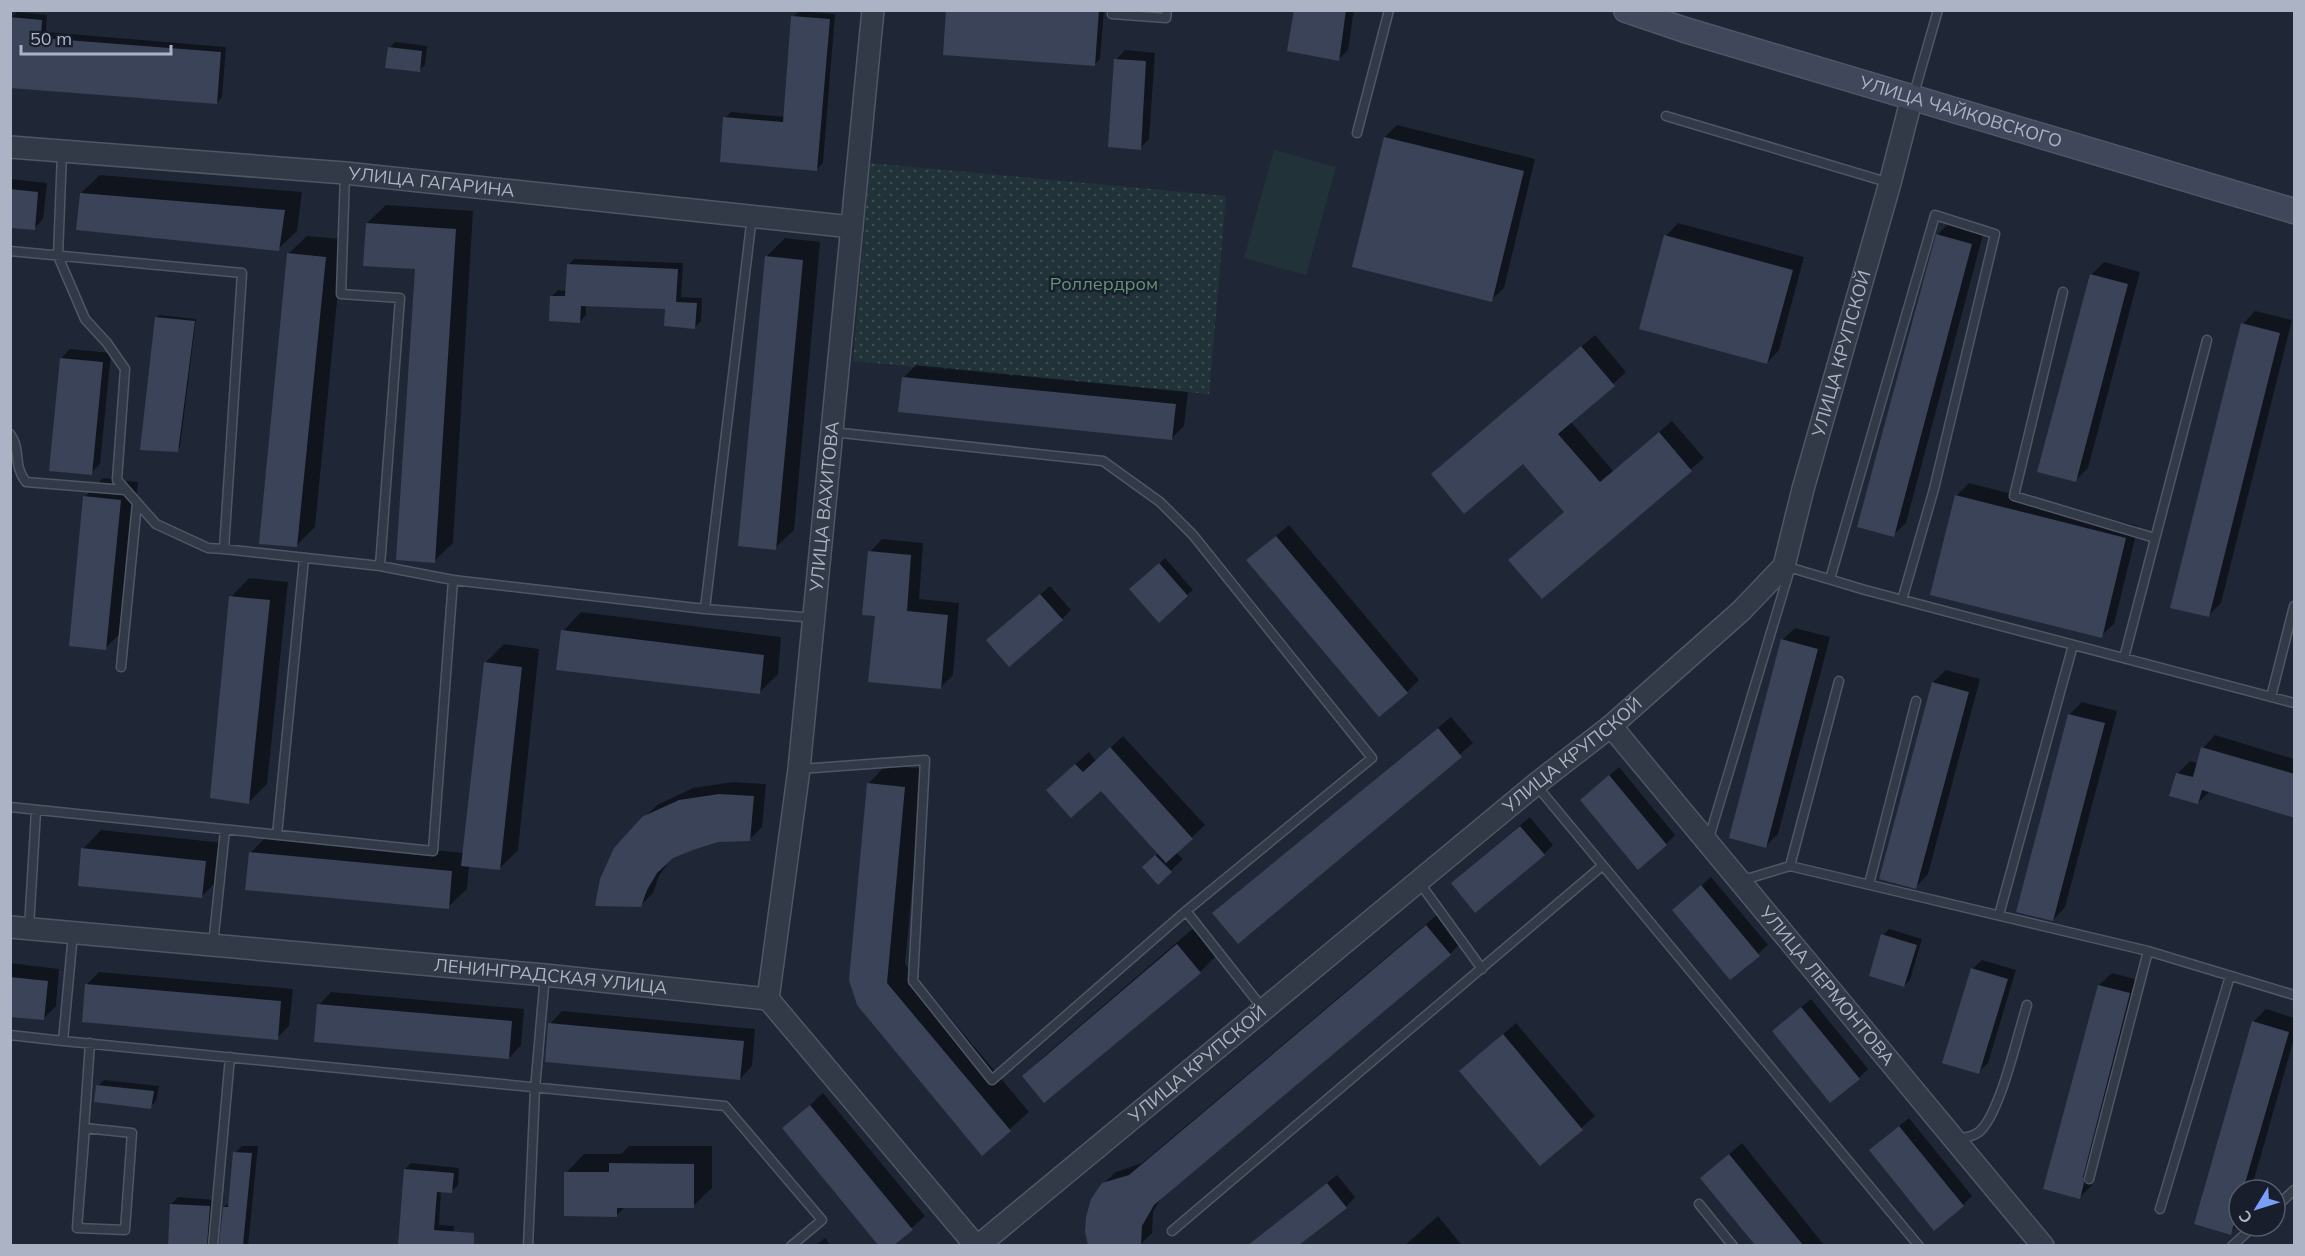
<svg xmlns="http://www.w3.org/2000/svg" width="2305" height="1256" viewBox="0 0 2305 1256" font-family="Mulish,sans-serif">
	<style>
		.grass { fill: url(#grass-dots) }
		.pitch { fill: #213338 }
		.shadow { fill: #0007 }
		.building { fill: #3a4357 }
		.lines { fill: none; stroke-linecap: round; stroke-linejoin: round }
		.service-casing { stroke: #505666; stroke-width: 11 }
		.tertiary-casing { stroke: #505666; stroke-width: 24 }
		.secondary-casing { stroke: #505666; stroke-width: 27 }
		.service { stroke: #323947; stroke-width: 8 }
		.tertiary { stroke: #323947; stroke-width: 21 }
		.secondary { stroke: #40475b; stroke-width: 24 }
		.labels { text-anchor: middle; stroke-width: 5; stroke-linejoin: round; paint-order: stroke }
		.street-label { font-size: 18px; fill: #acb3c5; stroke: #181e2c }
		.park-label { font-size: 18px; fill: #639574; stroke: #181e2c }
	</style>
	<defs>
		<pattern id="grass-dots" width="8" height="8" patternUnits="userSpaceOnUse" patternTransform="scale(1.5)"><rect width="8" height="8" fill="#213338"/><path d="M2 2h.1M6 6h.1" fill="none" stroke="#3f4e53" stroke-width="1.8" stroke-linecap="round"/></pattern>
	</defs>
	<rect width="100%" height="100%" fill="#1f2737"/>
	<path class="grass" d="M 870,163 L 1226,196 L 1209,394 L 853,361 Z"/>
	<path class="pitch" d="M 1274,150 L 1336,167 L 1306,275 L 1244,258 Z"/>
	<path class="shadow" d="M 947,10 L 1104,10 L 1100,59 L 1094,65 Z
		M 1295,10 L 1354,10 L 1348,50 L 1339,59 Z
		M 799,11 L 835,14 L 823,163 L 817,169 L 725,118 L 731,112 L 785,117 L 793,17 Z
		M 17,12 L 47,15 L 46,32 L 226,47 L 222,97 L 217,103 L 10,86 L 11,18 Z
		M 395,42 L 427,46 L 425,65 L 419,70 L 389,48 Z
		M 1125,50 L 1155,53 L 1149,139 L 1140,148 L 1116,60 Z
		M 1397,125 L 1535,159 L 1504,288 L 1491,300 L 1385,137 Z
		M 100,175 L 302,192 L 297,231 L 278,249 L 81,193 Z
		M 10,179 L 47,183 L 43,219 L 34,229 L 10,226 Z
		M 386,205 L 473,211 L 453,543 L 434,561 L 416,268 L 367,223 Z
		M 1950,222 L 1984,231 L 1906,523 L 1893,535 L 1937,235 Z
		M 1678,223 L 1804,257 L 1779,350 L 1767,363 L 1666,236 Z
		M 307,236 L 343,239 L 315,527 L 296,546 L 288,254 Z
		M 785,238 L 820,242 L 794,530 L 775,548 L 767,256 Z
		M 574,259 L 683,263 L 681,297 L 702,298 L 701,321 L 695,327 L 667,307 L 586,305 L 586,315 L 580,321 L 552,296 L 558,290 L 567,291 L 568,265 Z
		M 2104,262 L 2140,272 L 2088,468 L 2075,481 L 2091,275 Z
		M 2255,311 L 2292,320 L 2221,603 L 2208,616 L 2243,324 Z
		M 159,315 L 196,319 L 180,447 L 177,450 L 157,317 Z
		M 1595,335 L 1626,372 L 1571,422 L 1613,471 L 1672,421 L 1704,458 L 1542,597 L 1510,560 L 1566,511 L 1524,462 L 1445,462 Z
		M 70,349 L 111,353 L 100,464 L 91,473 L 61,358 Z
		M 916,365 L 1188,392 L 1184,426 L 1171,439 L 904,377 Z
		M 103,478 L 138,482 L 124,630 L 105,648 L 85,497 Z
		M 1969,483 L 2138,526 L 2114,624 L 2101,636 L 1956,496 Z
		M 1289,525 L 1419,680 L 1407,692 L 1248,560 Z
		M 882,539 L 923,543 L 919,599 L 959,603 L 953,675 L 940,688 L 877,615 L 870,552 Z
		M 1165,558 L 1193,590 L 1187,595 L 1137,584 Z
		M 249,578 L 288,582 L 267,784 L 248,803 L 231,597 Z
		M 1050,586 L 1071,610 L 1062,619 L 998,631 Z
		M 581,612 L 781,637 L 778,674 L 760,692 L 563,631 Z
		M 1795,628 L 1830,637 L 1778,834 L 1766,846 L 1782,640 Z
		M 504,644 L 539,649 L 518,850 L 499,869 L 469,865 L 467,889 L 448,907 L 250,853 L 269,834 L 464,853 L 485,663 Z
		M 1946,670 L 1980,679 L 1928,874 L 1916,887 L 1933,682 Z
		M 2082,702 L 2117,711 L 2065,907 L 2053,920 L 2018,911 L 2070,714 Z
		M 1451,717 L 1473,743 L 1238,942 L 1227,901 Z
		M 2215,735 L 2294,759 L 2294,816 L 2210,791 L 2198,803 L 2178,773 L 2190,761 L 2198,763 L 2203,748 Z
		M 1123,736 L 1205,825 L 1176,852 L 1183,859 L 1171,871 L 1144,867 L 1159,853 L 1101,789 L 1060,778 L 1089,752 L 1096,761 Z
		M 886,765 L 923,769 L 905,964 L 1029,1112 L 982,1154 L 858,1004 L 868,784 Z
		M 1619,767 L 1675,835 L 1666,844 L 1591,791 Z
		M 733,782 L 766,784 L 762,827 L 749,840 L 718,840 L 672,857 L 659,876 L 653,893 L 640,906 L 644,818 L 657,805 L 693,788 Z
		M 1530,817 L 1553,845 L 1544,854 L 1462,874 Z
		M 101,830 L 224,843 L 220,878 L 202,896 L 83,849 Z
		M 1711,877 L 1768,945 L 1731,978 L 1683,901 Z
		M 1438,914 L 1462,942 L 1450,954 L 1163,1195 L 1153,1212 L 1152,1233 L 1140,1245 L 1090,1246 L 1087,1231 L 1103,1184 L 1116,1172 L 1142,1163 Z
		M 1196,926 L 1218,954 L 1200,972 L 1024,1076 L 1042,1058 Z
		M 1889,929 L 1922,939 L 1910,980 L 1904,986 L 1883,935 Z
		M 1982,960 L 2016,970 L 1988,1063 L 1979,1072 L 1972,969 Z
		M 10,963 L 59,969 L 56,1006 L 44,1018 L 10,1015 Z
		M 99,972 L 293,989 L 289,1026 L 277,1038 L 87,984 Z
		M 2112,973 L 2142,981 L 2095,1164 L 2096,1170 L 2092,1185 L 2080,1197 L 2045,1188 L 2099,985 Z
		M 331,992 L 524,1009 L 521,1045 L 509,1058 L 319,1005 Z
		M 1811,999 L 1868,1069 L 1859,1078 L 1783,1022 Z
		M 2266,1009 L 2294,1018 L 2294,1039 L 2251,1190 L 2239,1190 L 2239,1224 L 2230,1233 L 2253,1022 Z
		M 562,1011 L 755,1029 L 752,1066 L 740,1079 L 550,1024 Z
		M 1516,1023 L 1595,1116 L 1540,1164 L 1461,1071 Z
		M 104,1080 L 159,1086 L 156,1101 L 150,1107 L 98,1086 Z
		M 823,1093 L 925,1216 L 892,1246 L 880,1246 L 784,1129 Z
		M 1909,1118 L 1972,1196 L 1963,1205 L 1880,1141 Z
		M 1742,1143 L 1825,1246 L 1757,1246 L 1702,1178 Z
		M 242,1146 L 258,1146 L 248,1246 L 221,1246 L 224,1207 L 230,1202 L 235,1153 Z
		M 629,1146 L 712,1146 L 712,1188 L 693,1206 L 626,1206 L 617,1215 L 566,1173 L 584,1154 L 621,1154 Z
		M 411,1163 L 459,1168 L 458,1185 L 452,1191 L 441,1190 L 439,1225 L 454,1226 L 452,1246 L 399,1246 L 405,1169 Z
		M 1337,1175 L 1355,1197 L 1346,1207 L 1297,1246 L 1259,1246 L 1256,1241 L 1265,1232 Z
		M 178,1197 L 216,1200 L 216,1244 L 219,1246 L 168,1246 L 171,1204 Z
		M 1438,1216 L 1461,1244 L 1460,1246 L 1404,1246 Z
		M 825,1238 L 831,1246 L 815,1246 Z"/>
	<path class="building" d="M 946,10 L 1099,10 L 1095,66 L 943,55 Z
		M 1294,10 L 1346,10 L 1339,61 L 1287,51 Z
		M 791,16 L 830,19 L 817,171 L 720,162 L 723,117 L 783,122 Z
		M 10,17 L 42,20 L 41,38 L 221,52 L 217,104 L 10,88 Z
		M 388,47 L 422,51 L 420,72 L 385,68 Z
		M 1114,59 L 1146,61 L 1141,150 L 1108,147 Z
		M 1384,137 L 1524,171 L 1492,302 L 1352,267 Z
		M 10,189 L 38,192 L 35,230 L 10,228 Z
		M 80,193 L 285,210 L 279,251 L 76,230 Z
		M 366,223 L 456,229 L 435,563 L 396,560 L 415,269 L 363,266 Z
		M 1936,234 L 1972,244 L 1894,537 L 1857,527 Z
		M 1664,235 L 1793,270 L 1767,364 L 1639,329 Z
		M 287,253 L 326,257 L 297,547 L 259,544 Z
		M 765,256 L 803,260 L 776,550 L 738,546 Z
		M 567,264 L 678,269 L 676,302 L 697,303 L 695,329 L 664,326 L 665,309 L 581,306 L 580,323 L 549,321 L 550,296 L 565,296 Z
		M 2090,274 L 2128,284 L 2076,482 L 2037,472 Z
		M 155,317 L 195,321 L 178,452 L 140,450 Z
		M 2241,323 L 2280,333 L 2209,617 L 2170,608 Z
		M 1581,346 L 1615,386 L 1558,434 L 1600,482 L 1659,432 L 1692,471 L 1542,599 L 1508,560 L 1564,512 L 1523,464 L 1464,514 L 1431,474 Z
		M 60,358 L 103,362 L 92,475 L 49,471 Z
		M 902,377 L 1176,404 L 1172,440 L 898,412 Z
		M 1955,495 L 2126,538 L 2102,638 L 1930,595 Z
		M 83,496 L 121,500 L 106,650 L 69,646 Z
		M 1276,536 L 1408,693 L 1379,717 L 1246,560 Z
		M 868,551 L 911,555 L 907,611 L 948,615 L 941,689 L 868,682 L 875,616 L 862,615 Z
		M 1159,563 L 1188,596 L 1159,623 L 1129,589 Z
		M 1040,594 L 1063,620 L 1009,667 L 986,640 Z
		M 229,596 L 270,600 L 249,804 L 210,798 Z
		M 561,630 L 764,655 L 760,694 L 556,670 Z
		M 1781,639 L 1818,649 L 1766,848 L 1729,838 Z
		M 484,662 L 522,667 L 500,870 L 461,866 Z
		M 1932,682 L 1969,692 L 1916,889 L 1879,879 Z
		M 2068,714 L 2105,723 L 2053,921 L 2016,912 Z
		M 1438,728 L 1462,757 L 1238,944 L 1212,913 Z
		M 1110,747 L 1193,839 L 1166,863 L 1101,791 L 1071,818 L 1046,790 L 1075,764 L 1083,772 Z
		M 2201,747 L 2295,774 L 2295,818 L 2202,790 L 2198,804 L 2169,796 L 2176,773 L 2193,777 Z
		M 1609,775 L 1667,845 L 1638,870 L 1580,800 Z
		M 867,783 L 905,787 L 887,983 L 1011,1131 L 982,1156 L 857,1005 L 849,980 Z
		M 719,794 L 754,796 L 750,841 L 718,842 L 693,850 L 673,858 L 657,873 L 647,890 L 641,907 L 595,906 L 600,879 L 614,848 L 642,817 L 679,800 Z
		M 1520,826 L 1545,855 L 1475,913 L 1451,883 Z
		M 81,848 L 206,861 L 202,898 L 78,886 Z
		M 249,852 L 452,871 L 449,909 L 245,890 Z
		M 1155,855 L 1172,872 L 1158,885 L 1142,867 Z
		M 1701,885 L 1760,956 L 1730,980 L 1672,910 Z
		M 1426,925 L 1451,955 L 1154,1205 L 1142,1226 L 1141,1245 L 1088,1245 L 1085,1232 L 1086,1217 L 1091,1199 L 1102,1183 L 1129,1175 Z
		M 1881,934 L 1917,945 L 1904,987 L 1869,976 Z
		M 1177,944 L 1201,973 L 1044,1103 L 1022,1076 Z
		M 1971,968 L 2008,979 L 1979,1074 L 1942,1063 Z
		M 10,977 L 48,981 L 44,1020 L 10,1017 Z
		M 85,984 L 281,1001 L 278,1040 L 82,1022 Z
		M 2098,985 L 2130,993 L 2083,1177 L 2084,1183 L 2080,1199 L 2043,1189 Z
		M 317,1004 L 512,1021 L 509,1059 L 314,1042 Z
		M 1801,1007 L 1860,1079 L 1830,1103 L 1772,1031 Z
		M 2252,1021 L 2289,1032 L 2243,1190 L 2239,1190 L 2239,1205 L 2231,1235 L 2194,1224 Z
		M 548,1023 L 744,1041 L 740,1080 L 545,1062 Z
		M 1503,1034 L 1583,1130 L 1540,1166 L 1459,1071 Z
		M 96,1085 L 154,1091 L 151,1109 L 94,1102 Z
		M 810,1105 L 913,1230 L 894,1245 L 878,1245 L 782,1128 Z
		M 1899,1126 L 1964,1206 L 1934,1231 L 1869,1150 Z
		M 233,1152 L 252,1153 L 243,1245 L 219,1245 L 223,1207 L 228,1207 Z
		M 1729,1154 L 1803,1245 L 1755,1245 L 1700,1178 Z
		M 609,1163 L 694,1164 L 694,1208 L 617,1208 L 617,1217 L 564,1216 L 564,1172 L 609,1172 Z
		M 404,1169 L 454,1173 L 452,1193 L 437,1192 L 434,1230 L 474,1233 L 474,1245 L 398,1245 Z
		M 1327,1183 L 1347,1208 L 1299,1245 L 1248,1245 Z
		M 170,1204 L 210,1206 L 207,1245 L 168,1245 Z"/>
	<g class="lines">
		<defs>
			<path id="service" d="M 1113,10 L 1112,14 L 1166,18 L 1167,10
				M 1913,97 L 1938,10
				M 1666,116 L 1890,183
				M 1357,133 L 1389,10
				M 62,153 L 58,256 L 85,319 L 107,343 L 125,369 L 117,480 L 156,524 L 208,548 L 224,549
				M 345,174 L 341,294 L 400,298 L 380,566
				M 10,251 L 242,273 L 224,549 L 380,566 L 453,580
				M 2063,292 L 2014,496 L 2155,538
				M 832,432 L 1103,461 L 1160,502 L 1193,535 L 1372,758 L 1186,911 L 1264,1010
				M 10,434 C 22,450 12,464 26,482 L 125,490
				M 1785,566 L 1865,590 L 2294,703
				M 1830,579 L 1935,215 L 1995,234 L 1934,489 L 1902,600
				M 705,609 L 752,216
				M 2124,658 L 2207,340
				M 121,667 L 137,503
				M 2271,697 L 2294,606
				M 800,769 L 925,760 L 913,981 L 992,1080 L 1186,911
				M 1536,785 L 1919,1246
				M 10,807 L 433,851 L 453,580 L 705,609 L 815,618
				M 277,835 L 304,559
				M 1709,838 L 1790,569
				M 1790,866 L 2148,951 L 2294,995
				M 1740,881 L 1790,866 L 1839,681
				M 1419,882 L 1482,969
				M 1869,884 L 1916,701
				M 1999,915 L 2073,645
				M 29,927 L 36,811
				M 213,945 L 225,830
				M 10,1035 L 63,1041 L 73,933
				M 63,1041 L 725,1106 L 822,1220 L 791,1246
				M 1957,1138 C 1966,1138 1972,1137 1979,1132 C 2000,1115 2018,1033 2027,1005
				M 2089,1179 L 2148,951
				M 1699,1204 L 1733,1246
				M 2275,1208 L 2294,1190
				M 2160,1209 L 2230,976
				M 77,1228 L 85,1128 L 132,1133 L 125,1230 L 77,1228 L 90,1043
				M 1172,1231 L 1602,866
				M 213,1246 L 230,1057
				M 528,1246 L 535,1089 L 545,975
				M 2232,1246 L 2254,1226"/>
			<g id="tertiary">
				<path id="s1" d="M 10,147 L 345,173 L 852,227"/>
				<path id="s2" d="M 1611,726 L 2043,1246"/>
				<path id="s3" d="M 10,927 L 545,975 L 768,999 L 976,1246"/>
				<path id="s4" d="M 768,999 L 799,769 L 873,10"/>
				<path id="s5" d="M 978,1246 L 1536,784 L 1611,726 L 1741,611 L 1784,566 L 1803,489 L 1890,183 L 1912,97"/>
			</g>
			<g id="secondary">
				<path id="s6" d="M 1626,10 L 1685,30 L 2294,211"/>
			</g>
		</defs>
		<use href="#service" class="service-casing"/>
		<use href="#tertiary" class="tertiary-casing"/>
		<use href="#secondary" class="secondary-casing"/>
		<use href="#service" class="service"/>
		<use href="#tertiary" class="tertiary"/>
		<use href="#secondary" class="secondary"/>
	</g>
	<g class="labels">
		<g class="street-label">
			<text dy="6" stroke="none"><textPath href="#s6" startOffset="350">УЛИЦА ЧАЙКОВСКОГО</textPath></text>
			<text dy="6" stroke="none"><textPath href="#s1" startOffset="423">УЛИЦА ГАГАРИНА</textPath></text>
			<text dy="6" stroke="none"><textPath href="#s5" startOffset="1275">УЛИЦА КРУПСКОЙ</textPath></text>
			<text dy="6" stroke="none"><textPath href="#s4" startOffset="496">УЛИЦА ВАХИТОВА</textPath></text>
			<text dy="6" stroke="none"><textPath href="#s5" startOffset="771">УЛИЦА КРУПСКОЙ</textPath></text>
			<text dy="6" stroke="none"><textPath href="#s3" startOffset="543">ЛЕНИНГРАДСКАЯ УЛИЦА</textPath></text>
			<text dy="6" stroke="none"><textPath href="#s2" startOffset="338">УЛИЦА ЛЕРМОНТОВА</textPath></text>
			<text dy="6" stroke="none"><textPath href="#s5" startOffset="285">УЛИЦА КРУПСКОЙ</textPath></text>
		</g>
		<g class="park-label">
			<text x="1104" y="290">Роллердром</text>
		</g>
	</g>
	<rect width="2305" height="1256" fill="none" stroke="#acb3c5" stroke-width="24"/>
	<g transform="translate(2257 1208) rotate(232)"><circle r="28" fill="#181e2c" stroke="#535a69" stroke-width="1.5"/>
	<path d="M0-4.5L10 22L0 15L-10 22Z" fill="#7a9ffb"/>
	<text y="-9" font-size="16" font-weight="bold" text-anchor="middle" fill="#acb3c5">С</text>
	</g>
	<path d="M21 45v9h150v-9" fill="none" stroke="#acb3c5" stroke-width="3"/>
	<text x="30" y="45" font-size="18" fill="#acb3c5" stroke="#181e2c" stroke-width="4.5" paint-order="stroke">50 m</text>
</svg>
